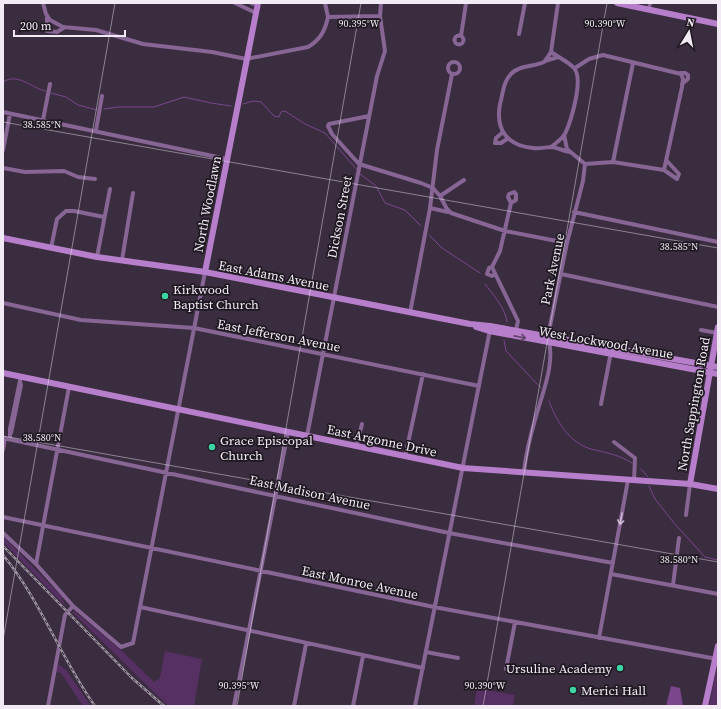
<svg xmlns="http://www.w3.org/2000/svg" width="721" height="709" viewBox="0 0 721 709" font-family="'Source Serif 4',serif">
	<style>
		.green { fill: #562f63 }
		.water { fill: #7a468c }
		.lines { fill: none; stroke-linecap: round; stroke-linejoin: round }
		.stream { stroke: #7a468c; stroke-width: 1 }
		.street { stroke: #876594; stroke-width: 4 }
		.secondary { stroke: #b77fcb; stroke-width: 6 }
		.rail-casing { stroke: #9d93a1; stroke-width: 2.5 }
		.rail { stroke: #1e1820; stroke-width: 1; stroke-dasharray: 3; stroke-linecap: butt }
		.oneway { stroke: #63466d }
		.oneway2 { stroke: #cdbbd3 }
		.ticks { fill: none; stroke: #f2eaf5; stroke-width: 1; stroke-opacity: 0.45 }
		.poi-dot { fill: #3dd4a3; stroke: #1e1820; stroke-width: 1.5 }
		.labels { text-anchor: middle; stroke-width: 3.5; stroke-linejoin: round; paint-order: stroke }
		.street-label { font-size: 13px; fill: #f2eaf5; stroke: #1e1820 }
		.poi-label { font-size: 13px; fill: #f2eaf5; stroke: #1e1820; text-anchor: start }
		.ticks-label { font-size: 10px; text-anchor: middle; fill: #f2eaf5; stroke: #1e1820; stroke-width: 3.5; stroke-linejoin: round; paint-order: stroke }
	</style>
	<rect width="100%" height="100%" fill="#3a2d3f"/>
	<path class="green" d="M 3,536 L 61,596 L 66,607 L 3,542 Z
		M 74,611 L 122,651 L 154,682 L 160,678 L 165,651 L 202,659 L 194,706 L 168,706 L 72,612 Z
		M 718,663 L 718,706 L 709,706 Z
		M 58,664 L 66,670 L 91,706 L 83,706 L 61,673 L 56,672 Z
		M 477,688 L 515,695 L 513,706 L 474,706 Z"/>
	<path class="water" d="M 671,686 L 680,688 L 683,706 L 666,706 Z"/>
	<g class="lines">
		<path class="stream" d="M 3,82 C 17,72 32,88 45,91
			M 51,93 L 66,97 L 78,105 L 97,110
			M 243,104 L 253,101 L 261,102 L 274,116 L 279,117 L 281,112 L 285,111 L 305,124 L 325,133 L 358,171
			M 104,109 L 118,107 L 154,107 L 184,97 L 211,103 L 231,106
			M 360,174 L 376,186 L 385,203 L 405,210 L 421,226
			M 429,235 L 442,248 L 480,273
			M 485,284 C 492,293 506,309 507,322
			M 504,340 L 506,351 L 541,388
			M 549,401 C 556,420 569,443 591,449 C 606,453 618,454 632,463
			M 641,469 L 648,477
			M 649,486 L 655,499 L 674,523 L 705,557 L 718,560"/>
		<path class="street" d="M 43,3 L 46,14 L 50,20 L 63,27 L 96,30 L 143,44 L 212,52 L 246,59 L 308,47 C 320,40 325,31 328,17
			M 235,3 L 256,13
			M 251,3 L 258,5
			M 325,3 L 328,17 L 380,16
			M 649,9 L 650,3
			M 47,15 L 47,31 L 57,32 L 65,27
			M 519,34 L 525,3
			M454.5 40a4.5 4.5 0 1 1 9 0a4.5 4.5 0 1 1-9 0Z
			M 461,36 L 466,3
			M 551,52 C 549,55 546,60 544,62 C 534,67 520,65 512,73 C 503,81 503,94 500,104 C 495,130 508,146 533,148 C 539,149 546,147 552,147 C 558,148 564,151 570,152
			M 545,61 L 558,57
			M448 68a6 6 0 1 1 12 0a6 6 0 1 1-12 0Z
			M 575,68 L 589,59 L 603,55 L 681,74 L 683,79 L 682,87 L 664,170
			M 680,73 L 685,73 L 688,75 L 688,79 L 682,84
			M 3,112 L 227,159
			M 369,116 L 329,124 L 328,126 L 332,134 L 359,164 L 421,183 L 433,188 L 440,196 L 447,209 L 451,213 L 505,231 L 567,243
			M 43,120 L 50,84
			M 96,130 L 102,96
			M 503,132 L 496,138 L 495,143 L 501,143 L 507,139
			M 564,135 L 567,149 L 585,164
			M 551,147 C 556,143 562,139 565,134 C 571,121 584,79 574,68 C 569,62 558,57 551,52 L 558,3
			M 3,150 L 10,114
			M 613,162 L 633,63
			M 585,164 L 613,162 L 664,170 L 677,179 L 679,174 L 667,161
			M 3,168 L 25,172 L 64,171 L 78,177 L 95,179
			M 440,196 L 464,180
			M 511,203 L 508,197 L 509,194 L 514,192 L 516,194 L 516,200 L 511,203 L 500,251 L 492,267 L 518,321 L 516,330
			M 430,208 L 448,212
			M 574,212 L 718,242
			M 51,248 L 57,219 L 66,211 L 74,211 L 104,217
			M 97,257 L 110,189
			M 122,260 L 133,193
			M 492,267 L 489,268 L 487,274 L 492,276 L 495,274
			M 561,274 L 718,307
			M 3,303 L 81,320 L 194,328 L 479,386
			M 410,313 L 430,208 L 437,150 L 452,74
			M 701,330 L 717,333
			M 601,404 L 611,352
			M 11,433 L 21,385 L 20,382
			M 307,436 L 377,76 L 385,51 L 380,16 L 381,3
			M 3,438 L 449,533 L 613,563
			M 10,439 L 10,429 L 21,376
			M 614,442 L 635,458 L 634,481
			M 356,447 L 362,424
			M 3,450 L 5,438
			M 405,457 L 423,374
			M 524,471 C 526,454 530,437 535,420 C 542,393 556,364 548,336 L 567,243 L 583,181 L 585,164
			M 686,515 L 690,484
			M 3,517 L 434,607 L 717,659
			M 3,533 L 36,564 L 73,606 L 121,647 L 133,643 L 205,272
			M 36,564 L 69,387
			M 611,574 L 718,594
			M 673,585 L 679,538
			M 140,607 L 423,668
			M 599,638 L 628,480
			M 426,652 L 458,658
			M 506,669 L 515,622
			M 48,706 L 64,620 L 65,615 L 73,606
			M 234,706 L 288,432
			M 294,706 L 306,644
			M 353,706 L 363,656
			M 415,706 L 490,330"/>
		<path class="secondary" d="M 617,3 L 718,24
			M 3,238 L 97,257 L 205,272 L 470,324 L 490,326 L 718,367
			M 205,272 L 258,3
			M 476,327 L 489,331 L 718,374
			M 3,373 L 463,468 L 690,484 L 718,489
			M 690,484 L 718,327
			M 705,706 L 718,646"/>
		<defs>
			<path id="rail" d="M 3,546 L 132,678 L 164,706
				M 3,555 C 41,601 60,657 95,706"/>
		</defs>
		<use href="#rail" class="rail-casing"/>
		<use href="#rail" class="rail"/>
	</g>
	<defs><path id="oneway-shaft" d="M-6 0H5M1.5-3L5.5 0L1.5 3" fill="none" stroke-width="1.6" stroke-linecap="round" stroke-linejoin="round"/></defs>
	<use class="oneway" href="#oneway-shaft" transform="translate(520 337) rotate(11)"/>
	<use class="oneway2" href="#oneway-shaft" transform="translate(621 519) rotate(100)"/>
	<path class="ticks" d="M 3,122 L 718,248M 3,436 L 718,562M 3,640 L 115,3M 237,706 L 361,3M 483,706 L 607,3"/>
	<g class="poi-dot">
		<circle cx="165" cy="296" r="4"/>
		<circle cx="212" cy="447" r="4"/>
		<circle cx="620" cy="668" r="4"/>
		<circle cx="573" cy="690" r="4"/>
	</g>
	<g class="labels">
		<g class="street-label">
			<text transform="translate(207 204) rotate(-79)" y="5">North Woodlawn</text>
			<text transform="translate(339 217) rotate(-79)" y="5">Dickson Street</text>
			<text transform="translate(552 269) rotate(-78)" y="5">Park Avenue</text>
			<text transform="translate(274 275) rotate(11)" y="5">East Adams Avenue</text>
			<text transform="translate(279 335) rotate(11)" y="5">East Jefferson Avenue</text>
			<text transform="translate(606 342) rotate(10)" y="5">West Lockwood Avenue</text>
			<text transform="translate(693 404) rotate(-80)" y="5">North Sappington Road</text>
			<text transform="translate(382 440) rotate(12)" y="5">East Argonne Drive</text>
			<text transform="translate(310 492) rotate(12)" y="5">East Madison Avenue</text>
			<text transform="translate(360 582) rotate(12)" y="5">East Monroe Avenue</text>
		</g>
		<g class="poi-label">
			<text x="173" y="294">Kirkwood<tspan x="173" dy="15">Baptist Church</tspan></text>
			<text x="220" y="445">Grace Episcopal<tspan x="220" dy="15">Church</tspan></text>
			<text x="612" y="673" text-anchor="end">Ursuline Academy</text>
			<text x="581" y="695">Merici Hall</text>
		</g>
	</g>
	<g class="ticks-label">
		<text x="359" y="27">90.395°W</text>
		<text x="605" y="27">90.390°W</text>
		<text x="42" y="128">38.585°N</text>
		<text x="679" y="250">38.585°N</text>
		<text x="42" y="441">38.580°N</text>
		<text x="679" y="563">38.580°N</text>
		<text x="239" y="689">90.395°W</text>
		<text x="485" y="689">90.390°W</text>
	</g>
	<rect width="721" height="709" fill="none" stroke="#f2eaf5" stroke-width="8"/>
	<g transform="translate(689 32) rotate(10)" stroke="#1e1820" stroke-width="3" paint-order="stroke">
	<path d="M0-3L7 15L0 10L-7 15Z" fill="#f2eaf5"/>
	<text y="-6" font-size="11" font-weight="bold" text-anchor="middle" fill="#f2eaf5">N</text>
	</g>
	<path d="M14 30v6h111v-6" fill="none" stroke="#f2eaf5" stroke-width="2"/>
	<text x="20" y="30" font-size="12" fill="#f2eaf5" stroke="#1e1820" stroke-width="3" paint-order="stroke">200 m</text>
</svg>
